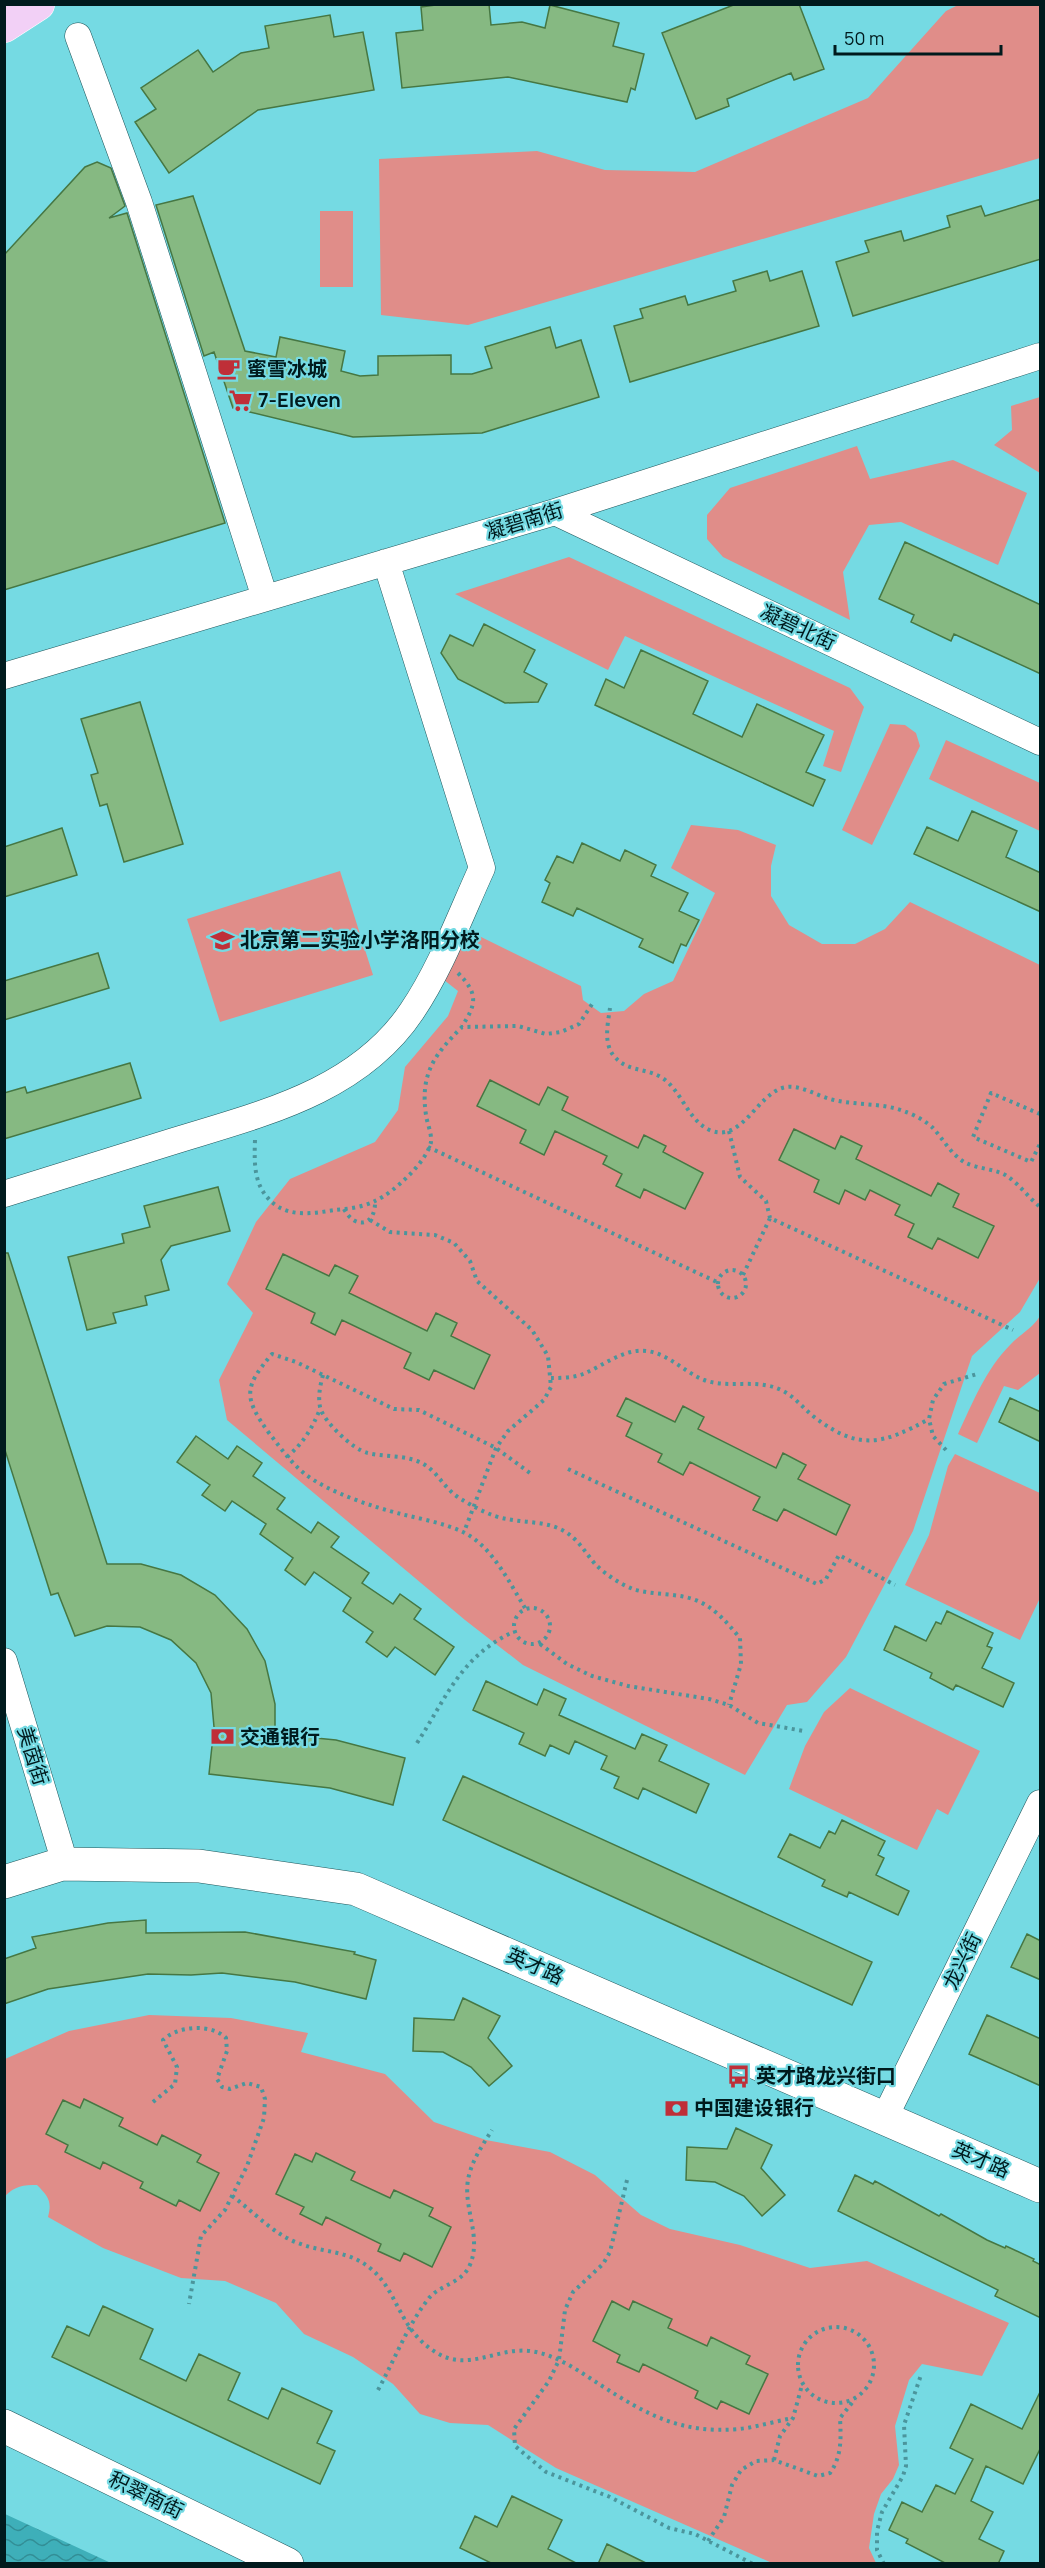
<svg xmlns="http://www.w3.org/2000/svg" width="1045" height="2568" viewBox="0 0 1045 2568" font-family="Manrope,'Noto Sans SC',sans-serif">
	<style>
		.green { fill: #e08d89 }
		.water { fill: url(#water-waves) }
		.building { fill: #86b982; stroke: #467743; stroke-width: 1.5 }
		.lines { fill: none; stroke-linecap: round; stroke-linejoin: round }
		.minor-casing { stroke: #1e555a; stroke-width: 27 }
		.secondary-casing { stroke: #1e555a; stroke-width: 34 }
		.primary-casing { stroke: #fff; stroke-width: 34 }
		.path { stroke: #4b959c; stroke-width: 4; stroke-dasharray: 3 4.5; stroke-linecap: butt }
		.minor { stroke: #fff; stroke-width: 26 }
		.secondary { stroke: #fff; stroke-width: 33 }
		.primary { stroke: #f2d0f6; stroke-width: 33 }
		.labels { text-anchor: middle; stroke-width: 4.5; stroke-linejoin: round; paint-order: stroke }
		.poi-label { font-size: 20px; font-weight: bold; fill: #001a1d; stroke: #75dae3; text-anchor: start }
		.street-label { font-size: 20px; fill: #001a1d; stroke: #75dae3 }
	</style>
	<defs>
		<pattern id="water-waves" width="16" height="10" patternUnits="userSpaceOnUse" patternTransform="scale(1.5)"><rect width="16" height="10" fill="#3eafb9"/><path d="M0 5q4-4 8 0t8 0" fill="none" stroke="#328e96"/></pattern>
	</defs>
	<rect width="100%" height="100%" fill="#75dae3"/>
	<path class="green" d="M 960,4 L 1040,5 L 1040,158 L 468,325 L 381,315 L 379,159 L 537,151 L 605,170 L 695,172 L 868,98 L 946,11 Z
		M 320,211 L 353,211 L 353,287 L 320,287 Z
		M 1040,397 L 1040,473 L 994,445 L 1012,430 L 1011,406 Z
		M 857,446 L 870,479 L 953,460 L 1027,493 L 998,565 L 901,522 L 869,525 L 843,572 L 850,620 L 723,557 L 707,539 L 707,515 L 730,488 Z
		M 569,557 L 850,688 L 864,707 L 841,772 L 823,766 L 834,731 L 625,636 L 608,670 L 455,594 Z
		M 890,724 L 905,725 L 916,733 L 920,746 L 872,845 L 842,830 Z
		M 946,740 L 1040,783 L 1040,831 L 929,779 Z
		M 691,825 L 738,830 L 776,845 L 771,866 L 771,896 L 789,925 L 822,944 L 855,944 L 885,929 L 910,902 L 1040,965 L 1040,1278 L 1020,1312 L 972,1356 L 913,1531 L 846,1657 L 807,1702 L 787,1705 L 745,1775 L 523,1665 L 465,1620 L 227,1420 L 219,1380 L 253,1313 L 227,1284 L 256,1222 L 290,1179 L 375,1142 L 398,1110 L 405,1067 L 448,1016 L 458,991 L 444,980 L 462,938 L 473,933 L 581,986 L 583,1000 L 601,1013 L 624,1011 L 644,994 L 673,981 L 715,893 L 671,868 Z
		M 340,871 L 373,975 L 220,1022 L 187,919 Z
		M 1040,1316 L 1040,1373 L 1018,1390 L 1004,1386 L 977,1443 L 958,1434 C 972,1404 986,1369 1010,1345 C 1020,1334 1032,1329 1040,1316 Z
		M 955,1454 L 1040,1493 L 1040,1598 L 1020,1640 L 905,1585 L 929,1535 L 948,1466 Z
		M 850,1688 L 980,1751 L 948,1815 L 937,1809 L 917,1850 L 789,1789 L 805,1746 L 824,1712 Z
		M 149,2015 L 231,2018 L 308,2033 L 301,2052 L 385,2074 L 434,2122 L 486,2140 L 550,2152 L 595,2175 L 641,2215 L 670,2229 L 740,2245 L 810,2268 L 867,2261 L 1009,2323 L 982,2376 L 922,2364 L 909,2380 L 895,2426 L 899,2465 L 893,2479 L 881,2494 L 874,2514 L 869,2548 L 876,2563 L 772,2563 L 556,2468 L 488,2425 L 450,2423 L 420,2414 L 393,2384 L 353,2357 L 304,2334 L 276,2303 L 225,2281 L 181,2278 L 103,2248 L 48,2217 C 52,2202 49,2197 37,2185 C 23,2185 15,2186 5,2196 L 5,2059 L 69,2031 Z"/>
	<path class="water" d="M 5,2514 L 111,2563 L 5,2563 Z"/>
	<path class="building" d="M 443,4 L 489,4 L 491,25 L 522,22 L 545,28 L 550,5 L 619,23 L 613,46 L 644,54 L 635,90 L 631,88 L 627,102 L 508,77 L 402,88 L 396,33 L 423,30 L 421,7 Z
		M 736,4 L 799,4 L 824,69 L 794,80 L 791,73 L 727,99 L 729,106 L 696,119 L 662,33 Z
		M 330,15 L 334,37 L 363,32 L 374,90 L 258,110 L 169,173 L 135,122 L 156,109 L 141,88 L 198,50 L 213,72 L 241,53 L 269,48 L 265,26 Z
		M 97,162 L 111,168 L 125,206 L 109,218 L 127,213 L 225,523 L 4,590 L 4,255 L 85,167 Z
		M 193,196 L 245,351 L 276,357 L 280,337 L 345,351 L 341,371 L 360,376 L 378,375 L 378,356 L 451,355 L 451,374 L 472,374 L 492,368 L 485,347 L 550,327 L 556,348 L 581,340 L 599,397 L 482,433 L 353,437 L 233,408 L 214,352 L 204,356 L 156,205 Z
		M 1041,199 L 1041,259 L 853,316 L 836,262 L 869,252 L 865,241 L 901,231 L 904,241 L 950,227 L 947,216 L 981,206 L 985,216 Z
		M 767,271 L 770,281 L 802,271 L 819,326 L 630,382 L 614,326 L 643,318 L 640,309 L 685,296 L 688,305 L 736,291 L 733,281 Z
		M 905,542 L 1041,605 L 1041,674 L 954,634 L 951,641 L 911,622 L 914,615 L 879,599 Z
		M 484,624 L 535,650 L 524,672 L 547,684 L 538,702 L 505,703 L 458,679 L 441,653 L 450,635 L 473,646 Z
		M 641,650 L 708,681 L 693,714 L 742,737 L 757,704 L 824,735 L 806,772 L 825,780 L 813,806 L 595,705 L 606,679 L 624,688 Z
		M 140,702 L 183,844 L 124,862 L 107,804 L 100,806 L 91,775 L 98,773 L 81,719 Z
		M 972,811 L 1017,831 L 1006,857 L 1041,873 L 1041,912 L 914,854 L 927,827 L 958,841 Z
		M 62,828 L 77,875 L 4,897 L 4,847 Z
		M 582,843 L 620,861 L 625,850 L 656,865 L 651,876 L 688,893 L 679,911 L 699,920 L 686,946 L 681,944 L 673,963 L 639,947 L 643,939 L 577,908 L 573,916 L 542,902 L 550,883 L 545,880 L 557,856 L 573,863 Z
		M 98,953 L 109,988 L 4,1020 L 4,981 Z
		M 130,1063 L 141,1098 L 4,1139 L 4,1093 L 25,1087 L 27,1093 Z
		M 490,1080 L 539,1105 L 548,1087 L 568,1097 L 562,1110 L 638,1148 L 644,1135 L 666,1146 L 663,1152 L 703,1173 L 685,1209 L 644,1189 L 640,1198 L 616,1186 L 622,1174 L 603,1164 L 607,1156 L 555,1131 L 544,1155 L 520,1143 L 526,1130 L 477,1106 Z
		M 794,1129 L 835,1149 L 841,1136 L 862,1146 L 856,1159 L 931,1196 L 938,1183 L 959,1194 L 953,1207 L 994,1226 L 978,1258 L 938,1238 L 932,1249 L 908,1237 L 914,1224 L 895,1215 L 900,1205 L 870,1190 L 865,1200 L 845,1190 L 839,1204 L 814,1192 L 819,1180 L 779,1160 Z
		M 218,1187 L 230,1231 L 171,1246 L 161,1260 L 169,1290 L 145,1296 L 147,1305 L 113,1313 L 116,1323 L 87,1330 L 68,1257 L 124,1243 L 122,1234 L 150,1227 L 144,1206 Z
		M 4,1253 L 8,1253 L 107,1564 L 141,1564 L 181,1575 L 215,1595 L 247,1629 L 265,1661 L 275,1704 L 275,1734 L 336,1740 L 405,1758 L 393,1805 L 330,1788 L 209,1774 L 214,1727 L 211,1693 L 196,1663 L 171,1640 L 140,1627 L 107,1626 L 75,1636 L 58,1593 L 51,1595 L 4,1447 Z
		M 283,1254 L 329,1276 L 335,1265 L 358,1276 L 349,1293 L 427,1331 L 436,1313 L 457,1323 L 451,1336 L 490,1355 L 474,1389 L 434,1370 L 429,1380 L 404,1368 L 411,1353 L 342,1320 L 335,1335 L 311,1323 L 315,1313 L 266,1289 Z
		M 626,1398 L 675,1422 L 683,1406 L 704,1417 L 698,1429 L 776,1468 L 783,1453 L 806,1465 L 798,1479 L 850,1505 L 836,1535 L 784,1509 L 777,1521 L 753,1510 L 760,1497 L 690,1462 L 683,1475 L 658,1462 L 662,1454 L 626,1436 L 632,1423 L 617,1416 Z
		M 1010,1398 L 1041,1412 L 1041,1442 L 999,1422 Z
		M 196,1436 L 228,1459 L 237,1446 L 262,1463 L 253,1476 L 285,1498 L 277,1509 L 311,1533 L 318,1522 L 339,1537 L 331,1547 L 369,1573 L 362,1583 L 393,1604 L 400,1594 L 421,1609 L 414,1619 L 454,1647 L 435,1675 L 395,1647 L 387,1657 L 366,1642 L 373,1632 L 343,1611 L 351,1598 L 314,1572 L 305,1585 L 285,1570 L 293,1558 L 260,1534 L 266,1524 L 232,1501 L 225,1511 L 202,1495 L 210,1485 L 177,1462 Z
		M 947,1611 L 993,1633 L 987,1646 L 992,1648 L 982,1668 L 1014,1683 L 1003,1707 L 956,1685 L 953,1690 L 930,1678 L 932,1673 L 884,1650 L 895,1626 L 926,1641 L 936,1622 L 941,1624 Z
		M 486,1681 L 537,1705 L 544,1689 L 566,1699 L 559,1715 L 635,1749 L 642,1734 L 667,1745 L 659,1761 L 709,1784 L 696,1813 L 643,1788 L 638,1799 L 614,1788 L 619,1777 L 601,1769 L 607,1756 L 575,1741 L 569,1754 L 550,1745 L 545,1756 L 519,1744 L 524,1733 L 473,1710 Z
		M 463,1776 L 872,1962 L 852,2005 L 443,1820 Z
		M 842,1820 L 885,1841 L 878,1855 L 884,1858 L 876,1875 L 909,1891 L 898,1915 L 849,1892 L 847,1897 L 822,1886 L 825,1880 L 778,1857 L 790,1834 L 820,1848 L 829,1831 L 835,1834 Z
		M 146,1920 L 146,1933 L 245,1932 L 355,1952 L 354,1954 L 376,1960 L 366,1999 L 295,1982 L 222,1973 L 191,1975 L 148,1974 L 48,1989 L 4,2004 L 4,1959 L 36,1948 L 32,1937 L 108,1923 Z
		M 1027,1934 L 1041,1941 L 1041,1980 L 1011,1967 Z
		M 463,1998 L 500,2016 L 488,2038 L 512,2066 L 489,2086 L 471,2067 L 443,2052 L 413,2051 L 414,2018 L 454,2020 Z
		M 987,2015 L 1041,2039 L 1041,2086 L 969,2054 Z
		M 84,2099 L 123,2118 L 119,2126 L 157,2145 L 162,2135 L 201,2155 L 197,2162 L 219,2173 L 200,2211 L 179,2200 L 176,2206 L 140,2188 L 143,2182 L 103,2162 L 100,2169 L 65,2152 L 68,2145 L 46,2134 L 63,2100 L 80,2108 Z
		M 736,2128 L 772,2145 L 761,2168 L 785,2195 L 762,2216 L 744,2196 L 715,2182 L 686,2180 L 687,2147 L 727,2149 Z
		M 316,2153 L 355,2172 L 351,2180 L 390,2198 L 394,2190 L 433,2208 L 429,2216 L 451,2227 L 432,2267 L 404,2253 L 400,2261 L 378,2251 L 381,2244 L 326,2217 L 322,2225 L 300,2214 L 304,2207 L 276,2194 L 295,2154 L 312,2162 Z
		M 855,2175 L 873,2184 L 875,2181 L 939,2216 L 941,2214 L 987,2240 L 1005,2248 L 1006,2246 L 1034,2259 L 1033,2261 L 1041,2265 L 1041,2318 L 995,2296 L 998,2290 L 838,2211 Z
		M 612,2301 L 629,2310 L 633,2301 L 672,2319 L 668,2328 L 707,2346 L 711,2337 L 750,2356 L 746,2364 L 768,2374 L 749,2414 L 721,2401 L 717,2409 L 695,2398 L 698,2391 L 643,2364 L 639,2372 L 617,2362 L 620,2355 L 593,2341 Z
		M 103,2306 L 153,2329 L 140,2359 L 186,2381 L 199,2354 L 240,2373 L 228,2400 L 268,2419 L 282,2388 L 332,2411 L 317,2443 L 335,2451 L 320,2484 L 52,2357 L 67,2326 L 89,2336 Z
		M 1041,2390 L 1041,2447 L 1023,2484 L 986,2466 L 971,2501 L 993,2512 L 979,2539 L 1004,2551 L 998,2564 L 947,2564 L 906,2543 L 908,2539 L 889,2530 L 902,2502 L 922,2512 L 936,2485 L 955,2494 L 973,2459 L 950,2448 L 971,2404 L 1022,2429 Z
		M 512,2496 L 562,2520 L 548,2549 L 578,2564 L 493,2564 L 460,2548 L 475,2516 L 497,2527 Z
		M 607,2544 L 648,2564 L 598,2564 Z"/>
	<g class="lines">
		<defs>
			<path id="minor" d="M 78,36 L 139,202 L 265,598
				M 555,512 L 1040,742
				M 4,676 L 555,512 L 1040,356
				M 4,1194 C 61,1176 117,1159 174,1141 C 261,1114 358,1092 412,1011 C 441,968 460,916 482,868 L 386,562
				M 4,1661 L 61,1850
				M 884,2119 L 1040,1803"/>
			<path id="secondary" d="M 4,1882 L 62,1864 L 199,1866 L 356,1889 L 1040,2186
				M 4,2426 L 287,2564"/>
			<path id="primary" d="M 4,26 L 38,4"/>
		</defs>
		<use href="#minor" class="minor-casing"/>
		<use href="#secondary" class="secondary-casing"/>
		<use href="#primary" class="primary-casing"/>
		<path class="path" d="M 458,973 C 478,993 477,1004 462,1026
			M 610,1008 C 608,1023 603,1043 614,1056 C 626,1071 643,1068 659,1076 C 682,1088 687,1122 712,1131 C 742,1141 757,1096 782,1088 C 798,1083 815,1095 830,1099 C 855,1106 882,1102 906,1112 C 915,1115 927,1122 933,1128 C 943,1139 951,1154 964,1162 C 977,1169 997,1169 1007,1176 C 1019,1184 1029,1198 1040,1207
			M 1040,1114 L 991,1093 L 973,1137 L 1031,1162 L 1040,1144
			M 729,1131 L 740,1177 L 766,1201 L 770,1218
			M 255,1140 C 254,1167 254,1190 277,1206 C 294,1217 315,1213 335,1210 C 347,1209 364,1207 375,1201 C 393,1193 427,1162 431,1142 C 432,1134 427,1123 426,1115 C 420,1074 434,1055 462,1027 L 518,1026 L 546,1034 L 561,1032 L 579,1024 L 594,1001
			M 428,1147 L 717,1282
			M 344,1209 C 355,1230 376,1226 375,1201
			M 370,1220 L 390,1232 L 435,1235 L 454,1243 L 470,1261 L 477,1281 L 532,1330 L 548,1356 L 551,1387 L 544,1400 L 508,1431 L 496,1448 L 464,1532
			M718 1284a14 14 0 1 1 28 0a14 14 0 1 1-28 0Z
			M 743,1275 L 770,1218 L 1013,1330
			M 323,1375 C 320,1386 318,1396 320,1407 C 323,1421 353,1450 368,1453 C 384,1457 401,1455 417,1461 C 437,1468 443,1489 461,1499 C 474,1507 492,1517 507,1519 C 526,1523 546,1521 564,1531 C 578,1539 585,1552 595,1564 C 605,1574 620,1584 633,1589 C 654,1596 680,1592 700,1602 C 717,1610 728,1624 740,1638 L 741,1664 L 729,1705
			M 551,1378 C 561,1378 573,1378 583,1374 C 603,1366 624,1348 647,1351 C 669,1354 684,1372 704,1380 C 729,1389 756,1378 781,1390 C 793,1395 802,1407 813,1416 C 858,1451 882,1445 929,1419
			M 946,1450 L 933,1436 L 929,1419 L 933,1400 L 944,1384 L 977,1374
			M 287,1457 C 303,1443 312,1429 320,1409
			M 568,1469 L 817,1584 L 826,1579 L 839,1555 L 895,1585
			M514 1626a18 18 0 1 1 36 0a18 18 0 1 1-36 0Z
			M 525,1608 C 509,1582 492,1546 463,1532 C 444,1523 421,1519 401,1514 C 373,1507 328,1492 305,1474 C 290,1462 280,1447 269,1433 C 243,1397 244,1387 272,1354 L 296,1362 L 394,1409 L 419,1410 L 496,1448 L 530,1473
			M 540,1644 L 567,1664 L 592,1676 L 628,1686 L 709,1699 L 729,1705 L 758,1723 L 804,1731
			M 417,1743 C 447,1697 460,1657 513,1632
			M 153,2102 L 175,2084 L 177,2067 L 163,2040 C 177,2026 211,2023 226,2038 L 227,2051 L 217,2079 L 222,2087 L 230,2089 L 247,2083 L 261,2087 L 265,2099 L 264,2118 L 247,2166 L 225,2210 L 201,2236 L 189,2304
			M 627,2180 L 610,2252 L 603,2264 L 573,2292 L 565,2310 L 559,2360 L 549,2381 L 514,2429 L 515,2446 L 546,2472 L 610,2497 L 669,2528 L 695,2534 L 753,2564
			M 232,2196 C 253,2211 273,2234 298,2243 C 323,2253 348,2250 370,2268 C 399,2291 398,2330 437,2353 C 468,2372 498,2347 530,2351 C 555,2354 579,2371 599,2384 C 647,2415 681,2434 739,2429 C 757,2427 776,2421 793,2418
			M798 2365a38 38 0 1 1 76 0a38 38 0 1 1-76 0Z
			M 378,2390 C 395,2359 407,2326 429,2298 C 440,2285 461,2283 469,2267 C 483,2238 463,2209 468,2180 C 471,2162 482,2146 492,2130
			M 774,2460 L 780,2436 L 793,2418 L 802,2385
			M 708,2541 L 724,2517 L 732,2485 L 741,2470 L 756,2461 L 774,2460 L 818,2476 L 830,2473 C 842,2456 841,2438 840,2418 L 855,2399
			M 884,2564 L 877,2550 L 877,2531 L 882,2512 L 903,2476 L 906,2466 L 904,2425 L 921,2375"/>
		<use href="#minor" class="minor"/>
		<use href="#secondary" class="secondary"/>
		<use href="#primary" class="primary"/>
	</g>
	<defs>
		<symbol id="cafe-bare" viewBox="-9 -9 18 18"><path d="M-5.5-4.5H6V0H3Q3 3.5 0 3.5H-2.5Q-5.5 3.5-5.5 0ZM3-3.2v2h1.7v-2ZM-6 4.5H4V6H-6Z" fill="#bf2f38" stroke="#75dae3" stroke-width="2.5" paint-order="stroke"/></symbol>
		<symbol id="supermarket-bare" viewBox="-9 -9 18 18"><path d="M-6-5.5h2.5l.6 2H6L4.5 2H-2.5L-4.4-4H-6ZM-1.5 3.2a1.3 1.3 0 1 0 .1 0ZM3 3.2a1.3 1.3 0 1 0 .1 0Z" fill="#bf2f38" stroke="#75dae3" stroke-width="2.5" paint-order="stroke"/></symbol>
		<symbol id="school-bare" viewBox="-9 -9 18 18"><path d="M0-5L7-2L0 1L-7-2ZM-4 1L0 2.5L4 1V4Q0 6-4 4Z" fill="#bf2f38" stroke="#75dae3" stroke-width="2.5" paint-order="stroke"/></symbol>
		<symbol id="bank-bare" viewBox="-9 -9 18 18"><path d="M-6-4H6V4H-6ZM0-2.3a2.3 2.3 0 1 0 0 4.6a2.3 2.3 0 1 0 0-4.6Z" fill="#bf2f38" stroke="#75dae3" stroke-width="2.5" paint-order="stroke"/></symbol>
		<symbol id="bus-bare" viewBox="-9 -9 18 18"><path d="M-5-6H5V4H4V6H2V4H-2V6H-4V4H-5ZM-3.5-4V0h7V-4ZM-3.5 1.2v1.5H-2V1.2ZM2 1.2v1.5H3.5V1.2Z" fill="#bf2f38" stroke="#75dae3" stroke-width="2.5" paint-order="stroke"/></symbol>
	</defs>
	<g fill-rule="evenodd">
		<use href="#cafe-bare" x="212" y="352" width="33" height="33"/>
		<use href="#supermarket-bare" x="224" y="384" width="33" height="33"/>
		<use href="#school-bare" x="206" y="924" width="33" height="33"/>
		<use href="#bank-bare" x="206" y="1720" width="33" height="33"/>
		<use href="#bus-bare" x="722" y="2060" width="33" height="33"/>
		<use href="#bank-bare" x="660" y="2092" width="33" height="33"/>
	</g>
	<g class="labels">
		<g class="poi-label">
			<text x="247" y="376">蜜雪冰城</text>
			<text x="258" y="407">7-Eleven</text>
			<text x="240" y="947">北京第二实验小学洛阳分校</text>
			<text x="240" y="1744">交通银行</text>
			<text x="756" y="2083">英才路龙兴街口</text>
			<text x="694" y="2115">中国建设银行</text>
		</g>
		<g class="street-label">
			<text transform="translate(524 521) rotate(-17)" y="7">凝碧南街</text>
			<text transform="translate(798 627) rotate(25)" y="7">凝碧北街</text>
			<text transform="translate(33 1756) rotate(73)" y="7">美茵街</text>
			<text transform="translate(962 1961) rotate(-64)" y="7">龙兴街</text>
			<text transform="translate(535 1966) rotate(24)" y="7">英才路</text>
			<text transform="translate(981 2160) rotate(23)" y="7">英才路</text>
			<text transform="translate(146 2495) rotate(26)" y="7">积翠南街</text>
		</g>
	</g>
	<rect width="1045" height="2568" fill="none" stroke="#001a1d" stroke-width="12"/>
	<path d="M835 45v9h166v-9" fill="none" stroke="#001a1d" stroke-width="3"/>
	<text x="844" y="45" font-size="18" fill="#001a1d" stroke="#75dae3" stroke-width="4.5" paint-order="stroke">50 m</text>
</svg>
